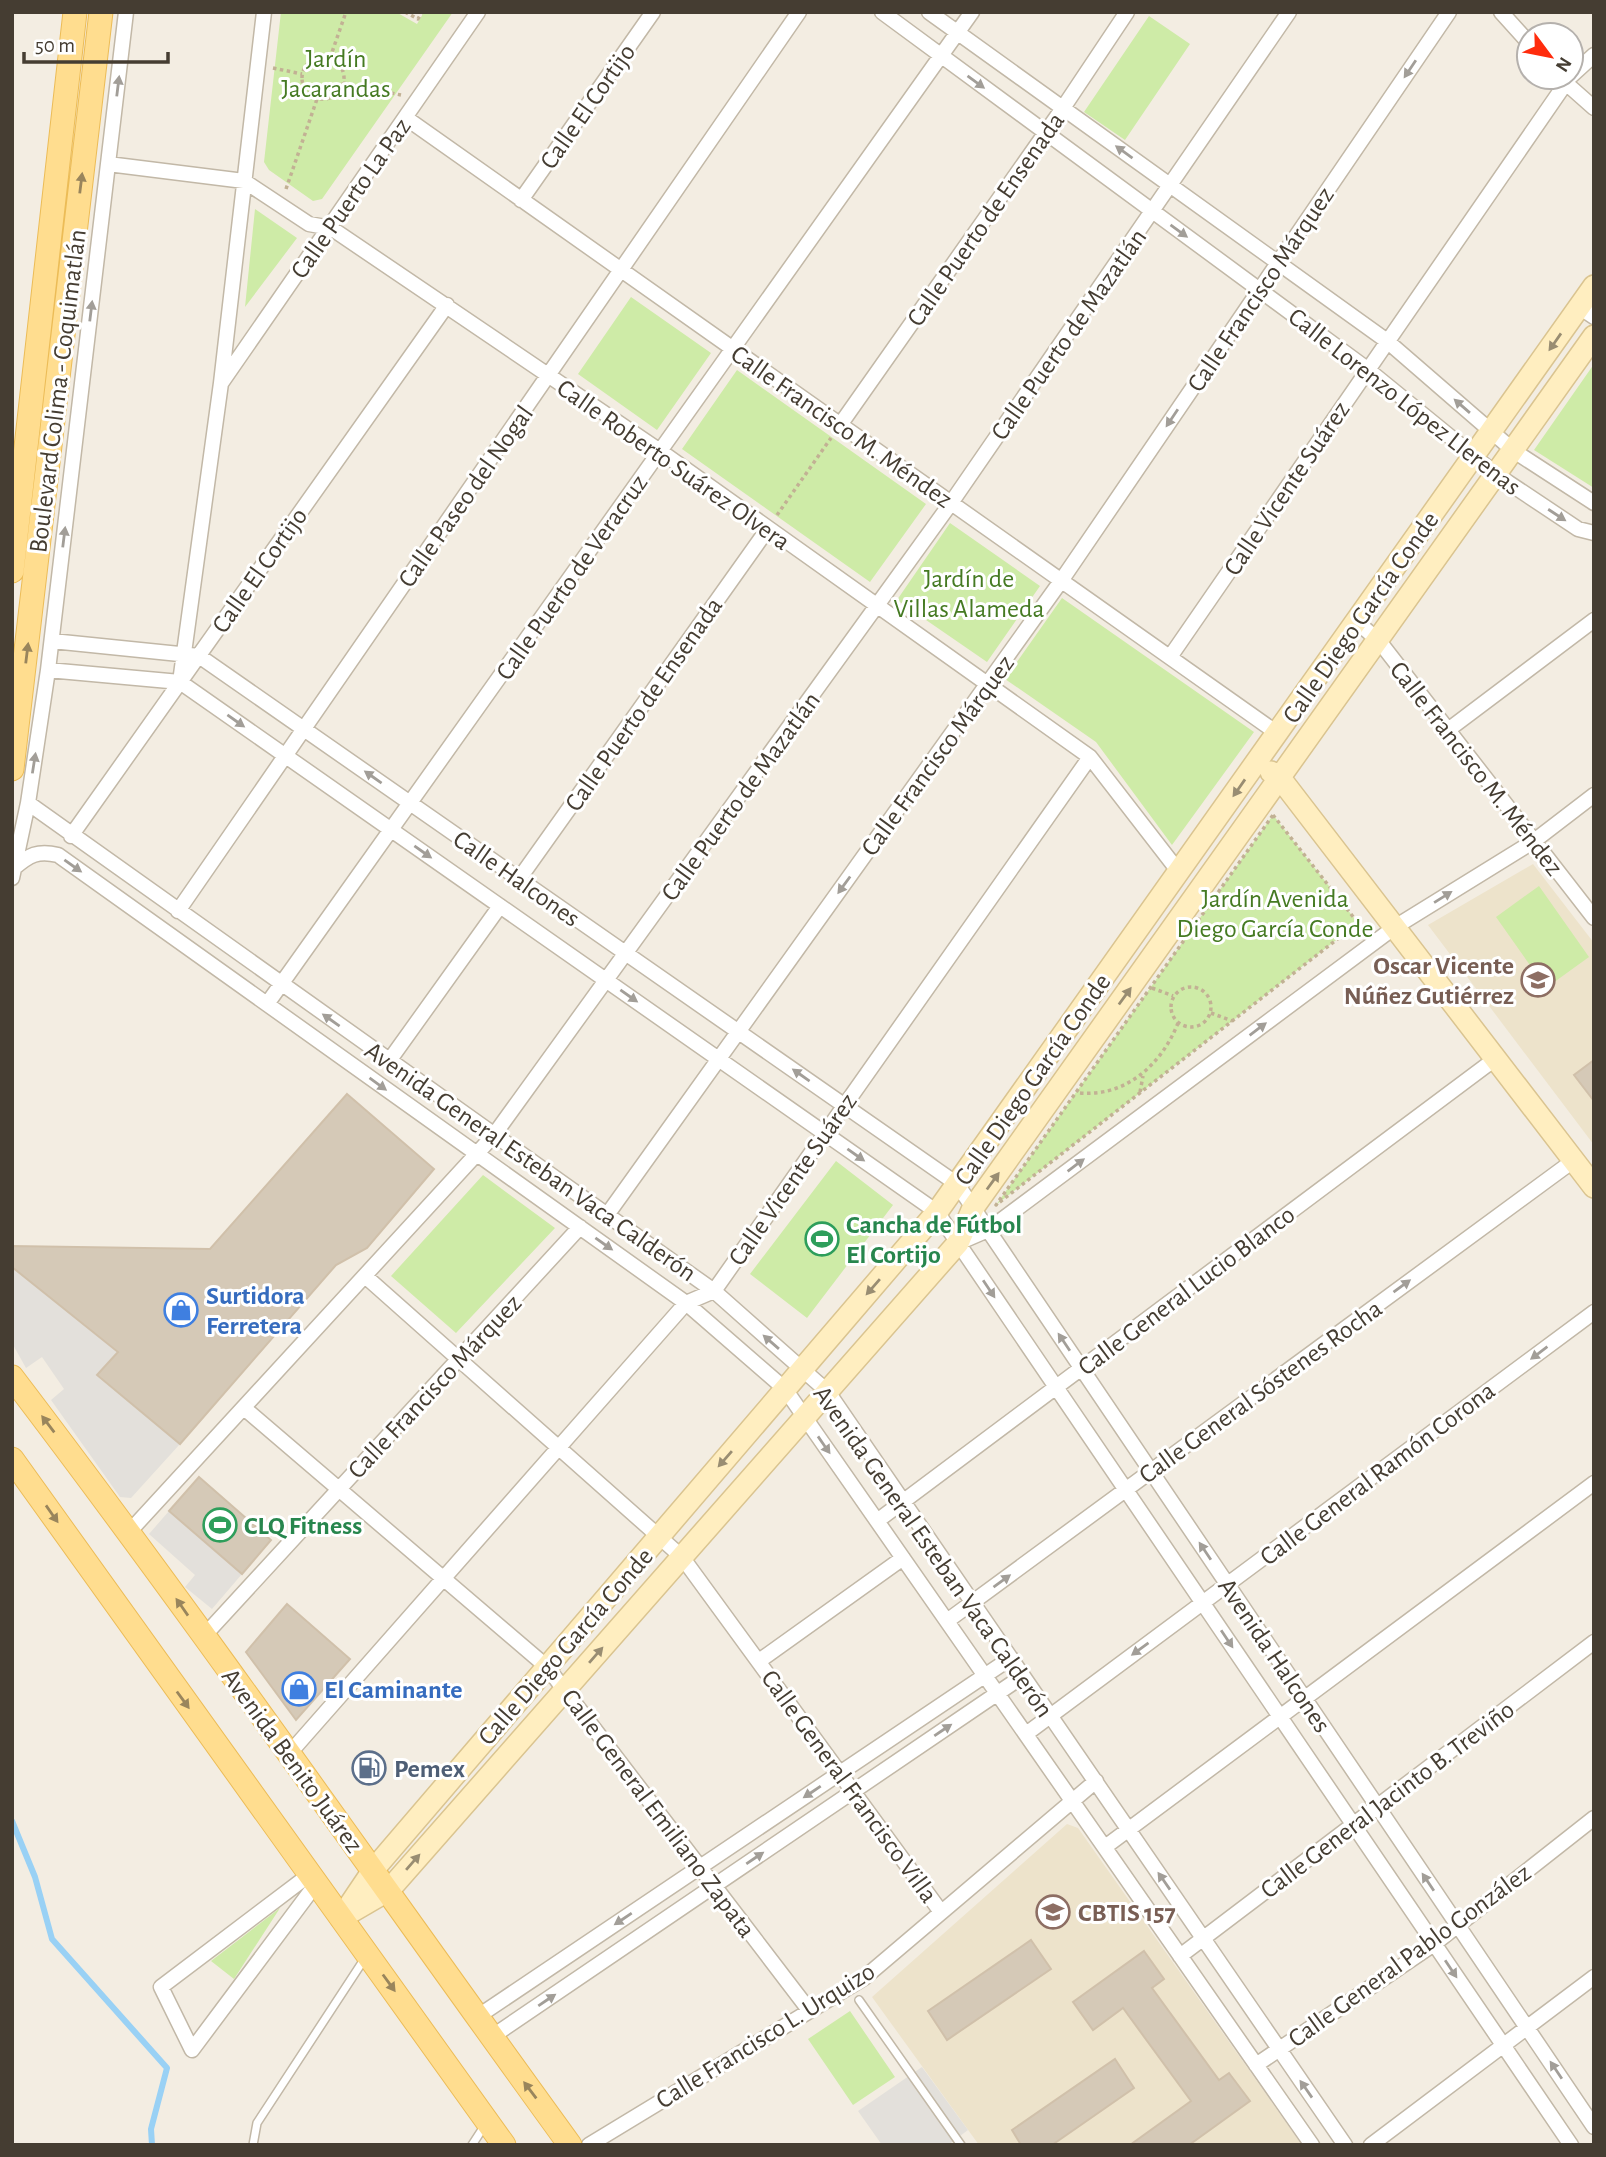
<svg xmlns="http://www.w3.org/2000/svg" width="1606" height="2157" viewBox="0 0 1606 2157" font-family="'Alegreya Sans',sans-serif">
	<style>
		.education { fill: #ede3cb }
		.green { fill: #ceeba7 }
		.parking { fill: #e3e0db }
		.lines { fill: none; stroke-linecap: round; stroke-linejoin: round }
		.stream { stroke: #99d1f5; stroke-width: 6 }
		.building { fill: #d5c9b7; stroke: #d0c0aa; stroke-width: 2 }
		.lane-casing { stroke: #c2b8a7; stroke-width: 10 }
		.street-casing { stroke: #c2b8a7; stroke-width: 17 }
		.secondary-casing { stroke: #dac490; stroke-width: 24 }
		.primary-casing { stroke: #ecbc57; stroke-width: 25 }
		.path { stroke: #c2b194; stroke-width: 3.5; stroke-dasharray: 3.5 3.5; stroke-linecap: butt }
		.lane { stroke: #fff; stroke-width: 7 }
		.street { stroke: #fff; stroke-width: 14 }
		.secondary { stroke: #ffeec0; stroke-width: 21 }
		.primary { stroke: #ffdd8f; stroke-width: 23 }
		.oneway { fill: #a29e98 }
		.oneway2 { fill: #99855c }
		.oneway3 { fill: #998d72 }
		.labels { text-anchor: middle; stroke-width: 6; stroke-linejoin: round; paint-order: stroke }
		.park-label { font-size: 26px; fill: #457a22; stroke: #fff }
		.street-label { font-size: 26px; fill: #453d32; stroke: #fff }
		.education-label { font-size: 26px; font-weight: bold; fill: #785e54; stroke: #fff; text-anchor: end }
		.leisure-label { font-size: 26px; font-weight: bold; fill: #27864d; stroke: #fff; text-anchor: start }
		.shop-label { font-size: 26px; font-weight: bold; fill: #366cbe; stroke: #fff; text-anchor: start }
		.service-label { font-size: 26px; font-weight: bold; fill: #4e5e75; stroke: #fff; text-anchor: start }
	</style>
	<rect width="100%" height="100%" fill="#f3ede2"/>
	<path class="education" d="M 1533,864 L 1594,943 L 1594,1145 L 1428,925 Z
		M 1067,1824 L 1078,1828 L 1302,2145 L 979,2145 L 872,1997 Z"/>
	<path class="green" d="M 281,12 L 396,12 L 417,24 L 424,12 L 453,12 L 322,199 L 313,201 L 269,170 L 264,162 Z
		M 1149,16 L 1190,44 L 1125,140 L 1084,112 Z
		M 255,209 L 297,238 L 245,307 Z
		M 631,297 L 711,353 L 657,430 L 578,374 Z
		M 1594,364 L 1594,488 L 1534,450 Z
		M 737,370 L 926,504 L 870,582 L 682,449 Z
		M 950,523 L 1040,586 L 987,662 L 897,600 Z
		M 1062,598 L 1254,732 L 1172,845 L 1096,742 L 1005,679 Z
		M 1273,815 L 1358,923 L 996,1205 Z
		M 1539,886 L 1589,957 L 1546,988 L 1496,917 Z
		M 836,1161 L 893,1205 L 807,1318 L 750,1274 Z
		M 483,1175 L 555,1228 L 456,1333 L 391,1276 Z
		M 280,1908 L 234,1979 L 211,1961 Z
		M 850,2011 L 895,2077 L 853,2105 L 808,2039 Z"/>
	<path class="parking" d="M 12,1267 L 118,1352 L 97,1375 L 180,1444 L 131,1498 L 120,1497 L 51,1400 L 64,1389 L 42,1357 L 26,1368 L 12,1343 Z
		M 169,1511 L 242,1574 L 212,1609 L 185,1587 L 195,1575 L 149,1534 Z
		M 922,2067 L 968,2130 L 948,2145 L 882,2145 L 858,2111 Z"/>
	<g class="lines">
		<path class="stream" d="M 12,1821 L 35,1877 L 52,1939 L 167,2068 L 151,2129 L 152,2145"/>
	</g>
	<path class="building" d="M 1594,1060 L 1594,1101 L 1574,1075 Z
		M 347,1094 L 434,1169 L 367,1248 L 336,1265 L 180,1444 L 97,1375 L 118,1352 L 12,1267 L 12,1246 L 210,1249 Z
		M 199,1477 L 271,1540 L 242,1574 L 169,1511 Z
		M 287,1604 L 350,1659 L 296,1720 L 246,1652 Z
		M 1031,1940 L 1051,1969 L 947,2040 L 928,2011 Z
		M 1144,1951 L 1164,1979 L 1152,1988 L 1219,2080 L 1229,2073 L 1250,2101 L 1189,2145 L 1130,2145 L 1191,2101 L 1123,2008 L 1093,2030 L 1073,2002 Z
		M 1115,2059 L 1134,2088 L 1052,2145 L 1021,2145 L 1012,2130 Z"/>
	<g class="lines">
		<defs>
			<path id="lane" d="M 859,2000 L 961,2145
				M 253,2145 L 257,2123 L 365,1958
				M 472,2145 L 485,2125"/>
			<path id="street" d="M 882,12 L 1367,369 L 1497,475 L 1578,529 L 1594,533
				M 929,12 L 1387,341 L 1514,451 L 1594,503
				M 1501,12 L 1529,43
				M 1571,76 L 1594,55
				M 1559,77 L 1594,108
				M 406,118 L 1277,733
				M 108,164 L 244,181 L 309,224 L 331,228 L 660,451 L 1090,757 L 1179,872
				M 521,200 L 653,12
				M 1579,307 L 1594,317
				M 222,382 L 478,12
				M 840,425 L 1063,108 L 1127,12
				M 1357,622 L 1379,641 L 1594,918
				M 52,641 L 199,656 L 957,1184 L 1594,2127
				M 1170,657 L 1570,77
				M 48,670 L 180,682 L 937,1212 L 1571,2145
				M 180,682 L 221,383 L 264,12
				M 1448,730 L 1594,620
				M 28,803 L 714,1291 L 828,1392 L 1345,2145
				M 71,836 L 447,305
				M 14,868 C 29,855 38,850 58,855 L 686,1303 L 785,1389 L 1312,2145
				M 12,878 L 28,803 L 48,670 L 126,12
				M 519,879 L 767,530
				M 178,911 L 799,12
				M 267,1004 L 972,12
				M 389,1061 L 500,906
				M 607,1215 L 1061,581 L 1449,12
				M 958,1243 L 988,1230 L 1395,927 L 1534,841 L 1594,795
				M 365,1276 L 682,1557 L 941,1912
				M 244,1408 L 547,1667 L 809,2010
				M 877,1521 L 1495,1059
				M 130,1531 L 494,1135 L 951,503 L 1289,12
				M 947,1621 L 1573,1161
				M 203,1637 L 580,1227
				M 759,1661 L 903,1558
				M 1026,1734 L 1594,1312
				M 288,1755 L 686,1303 L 714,1291 L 1090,757
				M 1105,1847 L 1594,1483
				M 309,1875 L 161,1987 L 192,2050 L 316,1884
				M 1180,1956 L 1594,1642
				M 477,2017 L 1011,1658
				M 490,2038 L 1023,1676
				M 1256,2065 L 1434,1944 L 1594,1818
				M 589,2145 L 864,1978 L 1096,1781
				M 1371,2145 L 1594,1977"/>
			<path id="secondary" d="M 1271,772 L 1280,778 L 1594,1187
				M 346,1915 L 389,1890 L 958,1243 L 973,1208 L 1594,336
				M 341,1918 L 374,1869 L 937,1212 L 1594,286"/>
			<path id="primary" d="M 12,571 L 75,12
				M 12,769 L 101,12
				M 12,1377 C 204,1629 384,1889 570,2145
				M 12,1459 L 504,2145"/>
		</defs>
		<use href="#lane" class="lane-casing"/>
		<use href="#street" class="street-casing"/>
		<use href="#secondary" class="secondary-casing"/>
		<use href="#primary" class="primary-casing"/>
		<path class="path" d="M 405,12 L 418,19 L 422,12
			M302 78a21 21 0 1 1 42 0a21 21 0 1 1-42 0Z
			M 330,58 L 346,12
			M 273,68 L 302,74
			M 343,83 L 401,95
			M 286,189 L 317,99
			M 777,515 L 831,438
			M 1273,815 L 1358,923 L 996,1205 Z
			M1171 1007a20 20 0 1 1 40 0a20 20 0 1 1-40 0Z
			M 1152,988 L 1173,996
			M 1211,1013 L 1232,1021
			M 1140,1092 L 1143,1076
			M 1080,1093 C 1126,1097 1162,1064 1178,1023"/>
		<use href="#lane" class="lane"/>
		<use href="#street" class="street"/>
		<use href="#secondary" class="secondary"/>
		<use href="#primary" class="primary"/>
	</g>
	<defs><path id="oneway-solid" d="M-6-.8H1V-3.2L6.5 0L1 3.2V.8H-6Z" transform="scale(1.75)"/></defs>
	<g class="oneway">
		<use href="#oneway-solid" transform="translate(1410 69) rotate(124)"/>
		<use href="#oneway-solid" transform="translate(976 82) rotate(36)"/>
		<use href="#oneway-solid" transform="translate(118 86) rotate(-83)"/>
		<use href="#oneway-solid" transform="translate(1124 152) rotate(-144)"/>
		<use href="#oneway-solid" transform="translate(1179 231) rotate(36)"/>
		<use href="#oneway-solid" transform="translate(91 311) rotate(-83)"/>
		<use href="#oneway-solid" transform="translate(1462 406) rotate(-139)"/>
		<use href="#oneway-solid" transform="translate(1172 418) rotate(124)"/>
		<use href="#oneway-solid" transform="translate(1557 515) rotate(33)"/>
		<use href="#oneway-solid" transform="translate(64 537) rotate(-83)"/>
		<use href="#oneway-solid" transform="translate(236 721) rotate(35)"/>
		<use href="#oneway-solid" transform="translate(34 763) rotate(-81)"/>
		<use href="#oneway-solid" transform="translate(373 777) rotate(-145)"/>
		<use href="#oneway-solid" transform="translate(423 852) rotate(35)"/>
		<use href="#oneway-solid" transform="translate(73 866) rotate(35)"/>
		<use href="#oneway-solid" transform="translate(844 885) rotate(126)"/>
		<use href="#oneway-solid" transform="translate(1443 897) rotate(-32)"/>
		<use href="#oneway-solid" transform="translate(629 996) rotate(35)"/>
		<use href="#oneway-solid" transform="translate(331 1020) rotate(-145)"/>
		<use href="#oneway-solid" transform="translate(1258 1029) rotate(-37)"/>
		<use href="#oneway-solid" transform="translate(801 1075) rotate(-145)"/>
		<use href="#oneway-solid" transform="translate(378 1084) rotate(36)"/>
		<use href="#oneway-solid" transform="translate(856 1155) rotate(35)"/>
		<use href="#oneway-solid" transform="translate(1076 1165) rotate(-37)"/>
		<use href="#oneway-solid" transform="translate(604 1244) rotate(35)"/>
		<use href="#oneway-solid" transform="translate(1402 1286) rotate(-36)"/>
		<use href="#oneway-solid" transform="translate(989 1289) rotate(56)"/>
		<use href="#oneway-solid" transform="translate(771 1342) rotate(-139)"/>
		<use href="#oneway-solid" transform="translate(1064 1342) rotate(-124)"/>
		<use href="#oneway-solid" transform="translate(1539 1353) rotate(143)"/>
		<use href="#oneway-solid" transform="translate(824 1445) rotate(55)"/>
		<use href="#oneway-solid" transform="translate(1205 1551) rotate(-124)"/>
		<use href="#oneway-solid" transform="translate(1002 1581) rotate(-36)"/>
		<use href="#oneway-solid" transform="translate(1227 1639) rotate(56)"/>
		<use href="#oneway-solid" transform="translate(1140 1649) rotate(144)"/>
		<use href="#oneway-solid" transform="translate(943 1730) rotate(-34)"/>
		<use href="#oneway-solid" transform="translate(812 1792) rotate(146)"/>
		<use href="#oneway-solid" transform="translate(755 1858) rotate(-34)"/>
		<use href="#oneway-solid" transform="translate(1164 1881) rotate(-125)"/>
		<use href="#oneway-solid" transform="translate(1428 1882) rotate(-124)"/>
		<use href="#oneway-solid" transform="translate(623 1919) rotate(146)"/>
		<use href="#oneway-solid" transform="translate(1451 1969) rotate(56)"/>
		<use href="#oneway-solid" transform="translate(547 2000) rotate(-34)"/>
		<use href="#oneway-solid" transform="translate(1556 2070) rotate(-124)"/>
		<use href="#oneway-solid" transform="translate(1306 2089) rotate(-125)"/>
	</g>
	<g class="oneway2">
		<use href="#oneway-solid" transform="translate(81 183) rotate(-83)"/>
		<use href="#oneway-solid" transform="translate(27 653) rotate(-83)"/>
		<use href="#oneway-solid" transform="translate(48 1424) rotate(-127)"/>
		<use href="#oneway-solid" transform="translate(52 1514) rotate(55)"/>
		<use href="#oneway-solid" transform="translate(182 1607) rotate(-125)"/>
		<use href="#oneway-solid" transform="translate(183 1700) rotate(54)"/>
		<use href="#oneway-solid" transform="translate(389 1983) rotate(54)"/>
		<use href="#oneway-solid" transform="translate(530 2090) rotate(-127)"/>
	</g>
	<g class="oneway3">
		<use href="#oneway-solid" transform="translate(1555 342) rotate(125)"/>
		<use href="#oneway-solid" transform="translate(1239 788) rotate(125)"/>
		<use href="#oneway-solid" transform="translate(1125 996) rotate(-54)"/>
		<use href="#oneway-solid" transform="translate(993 1181) rotate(-54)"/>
		<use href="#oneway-solid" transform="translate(873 1287) rotate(131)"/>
		<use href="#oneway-solid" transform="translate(725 1459) rotate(131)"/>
		<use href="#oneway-solid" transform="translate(596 1655) rotate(-49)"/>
		<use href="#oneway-solid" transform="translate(413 1862) rotate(-49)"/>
	</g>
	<defs>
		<symbol id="school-ring" viewBox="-11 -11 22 22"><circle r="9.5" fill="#fff" stroke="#8d6e63" stroke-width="1.5"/><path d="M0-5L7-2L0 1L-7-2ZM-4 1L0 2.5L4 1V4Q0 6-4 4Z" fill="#8d6e63"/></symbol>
		<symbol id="stadium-ring" viewBox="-11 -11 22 22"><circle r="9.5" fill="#fff" stroke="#2e9e5b" stroke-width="1.5"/><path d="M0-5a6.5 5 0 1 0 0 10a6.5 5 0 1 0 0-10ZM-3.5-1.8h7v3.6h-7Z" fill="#2e9e5b"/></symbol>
		<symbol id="shop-ring" viewBox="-11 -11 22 22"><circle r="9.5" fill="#fff" stroke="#3f7fe0" stroke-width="1.5"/><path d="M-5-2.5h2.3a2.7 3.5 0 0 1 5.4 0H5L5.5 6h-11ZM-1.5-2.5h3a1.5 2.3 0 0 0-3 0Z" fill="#3f7fe0"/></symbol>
		<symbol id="fuel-ring" viewBox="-11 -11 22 22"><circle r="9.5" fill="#fff" stroke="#5c6f8a" stroke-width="1.5"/><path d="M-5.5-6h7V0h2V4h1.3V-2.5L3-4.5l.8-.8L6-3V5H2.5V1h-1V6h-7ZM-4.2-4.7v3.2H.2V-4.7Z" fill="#5c6f8a"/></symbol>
		<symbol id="university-ring" viewBox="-11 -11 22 22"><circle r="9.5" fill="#fff" stroke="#8d6e63" stroke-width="1.5"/><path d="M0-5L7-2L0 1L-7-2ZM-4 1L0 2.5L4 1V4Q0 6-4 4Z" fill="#8d6e63"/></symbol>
	</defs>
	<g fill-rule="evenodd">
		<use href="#school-ring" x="1519" y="961" width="38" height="38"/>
		<use href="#stadium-ring" x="803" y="1220" width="38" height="38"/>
		<use href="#shop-ring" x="162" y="1291" width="38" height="38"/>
		<use href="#stadium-ring" x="201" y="1506" width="38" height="38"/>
		<use href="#shop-ring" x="280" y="1670" width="38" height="38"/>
		<use href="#fuel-ring" x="350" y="1749" width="38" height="38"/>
		<use href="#university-ring" x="1034" y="1893" width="38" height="38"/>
	</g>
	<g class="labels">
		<g class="park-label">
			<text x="336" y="67">Jardín<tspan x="336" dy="30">Jacarandas</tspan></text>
			<text x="969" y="587">Jardín de<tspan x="969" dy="30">Villas Alameda</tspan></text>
			<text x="1275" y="907">Jardín Avenida<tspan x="1275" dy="30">Diego García Conde</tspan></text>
		</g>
		<g class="street-label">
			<text transform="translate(587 106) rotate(-55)" y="9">Calle El Cortijo</text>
			<text transform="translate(350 198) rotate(-55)" y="9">Calle Puerto La Paz</text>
			<text transform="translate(985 219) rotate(-55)" y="9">Calle Puerto de Ensenada</text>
			<text transform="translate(1260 289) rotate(-56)" y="9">Calle Francisco Márquez</text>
			<text transform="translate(1068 334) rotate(-55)" y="9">Calle Puerto de Mazatlán</text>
			<text transform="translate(57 391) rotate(-83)" y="9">Boulevard Colima - Coquimatlán</text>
			<text transform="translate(1405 401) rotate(38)" y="9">Calle Lorenzo López Llerenas</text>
			<text transform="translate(842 426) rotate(35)" y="9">Calle Francisco M. Méndez</text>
			<text transform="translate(674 464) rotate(35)" y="9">Calle Roberto Suárez Olvera</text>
			<text transform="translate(1286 488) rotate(-56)" y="9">Calle Vicente Suárez</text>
			<text transform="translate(465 496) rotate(-55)" y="9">Calle Paseo del Nogal</text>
			<text transform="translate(259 570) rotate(-55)" y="9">Calle El Cortijo</text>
			<text transform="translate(571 577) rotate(-55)" y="9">Calle Puerto de Veracruz</text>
			<text transform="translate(1360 617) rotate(-55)" y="9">Calle Diego García Conde</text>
			<text transform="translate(643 704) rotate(-55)" y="9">Calle Puerto de Ensenada</text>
			<text transform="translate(937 755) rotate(-54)" y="9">Calle Francisco Márquez</text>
			<text transform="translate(1477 768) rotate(52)" y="9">Calle Francisco M. Méndez</text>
			<text transform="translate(740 796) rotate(-54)" y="9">Calle Puerto de Mazatlán</text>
			<text transform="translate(517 878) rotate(35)" y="9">Calle Halcones</text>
			<text transform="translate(1032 1079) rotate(-55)" y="9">Calle Diego García Conde</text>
			<text transform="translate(531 1161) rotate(35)" y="9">Avenida General Esteban Vaca Calderón</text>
			<text transform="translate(792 1179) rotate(-55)" y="9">Calle Vicente Suárez</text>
			<text transform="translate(1186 1290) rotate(-37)" y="9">Calle General Lucio Blanco</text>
			<text transform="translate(434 1386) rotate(-47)" y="9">Calle Francisco Márquez</text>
			<text transform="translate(1260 1391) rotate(-36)" y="9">Calle General Sóstenes Rocha</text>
			<text transform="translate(1377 1473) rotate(-37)" y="9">Calle General Ramón Corona</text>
			<text transform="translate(934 1551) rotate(55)" y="9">Avenida General Esteban Vaca Calderón</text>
			<text transform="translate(565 1646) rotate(-49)" y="9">Calle Diego García Conde</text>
			<text transform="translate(1275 1655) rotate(56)" y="9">Avenida Halcones</text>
			<text transform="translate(293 1760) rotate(54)" y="9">Avenida Benito Juárez</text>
			<text transform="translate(850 1786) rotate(54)" y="9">Calle General Francisco Villa</text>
			<text transform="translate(1387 1799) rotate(-37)" y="9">Calle General Jacinto B. Treviño</text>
			<text transform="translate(659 1813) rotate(53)" y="9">Calle General Emiliano Zapata</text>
			<text transform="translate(1409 1955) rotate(-36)" y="9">Calle General Pablo González</text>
			<text transform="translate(765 2035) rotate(-32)" y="9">Calle Francisco L. Urquizo</text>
		</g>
		<g class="education-label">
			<text x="1514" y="974">Oscar Vicente<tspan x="1514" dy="30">Núñez Gutiérrez</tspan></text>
			<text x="1078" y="1921" text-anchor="start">CBTIS 157</text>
		</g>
		<g class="leisure-label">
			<text x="846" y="1233">Cancha de Fútbol<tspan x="846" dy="30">El Cortijo</tspan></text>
			<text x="244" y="1534">CLQ Fitness</text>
		</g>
		<g class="shop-label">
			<text x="206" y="1304">Surtidora<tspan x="206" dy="30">Ferretera</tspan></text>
			<text x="324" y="1698">El Caminante</text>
		</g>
		<g class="service-label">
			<text x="394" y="1777">Pemex</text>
		</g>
	</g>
	<rect width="1606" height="2157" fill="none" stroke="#453d32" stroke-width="28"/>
	<g transform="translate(1550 56) rotate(122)"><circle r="33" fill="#ffffff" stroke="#b5b1ad" stroke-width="2"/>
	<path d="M0-5L12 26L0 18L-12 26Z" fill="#ff2c0d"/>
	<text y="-10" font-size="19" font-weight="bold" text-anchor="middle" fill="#453d32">N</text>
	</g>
	<path d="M24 52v10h144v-10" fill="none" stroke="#453d32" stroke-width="3.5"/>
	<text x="35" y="52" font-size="21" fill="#453d32" stroke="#ffffff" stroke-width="5" paint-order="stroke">50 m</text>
</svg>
